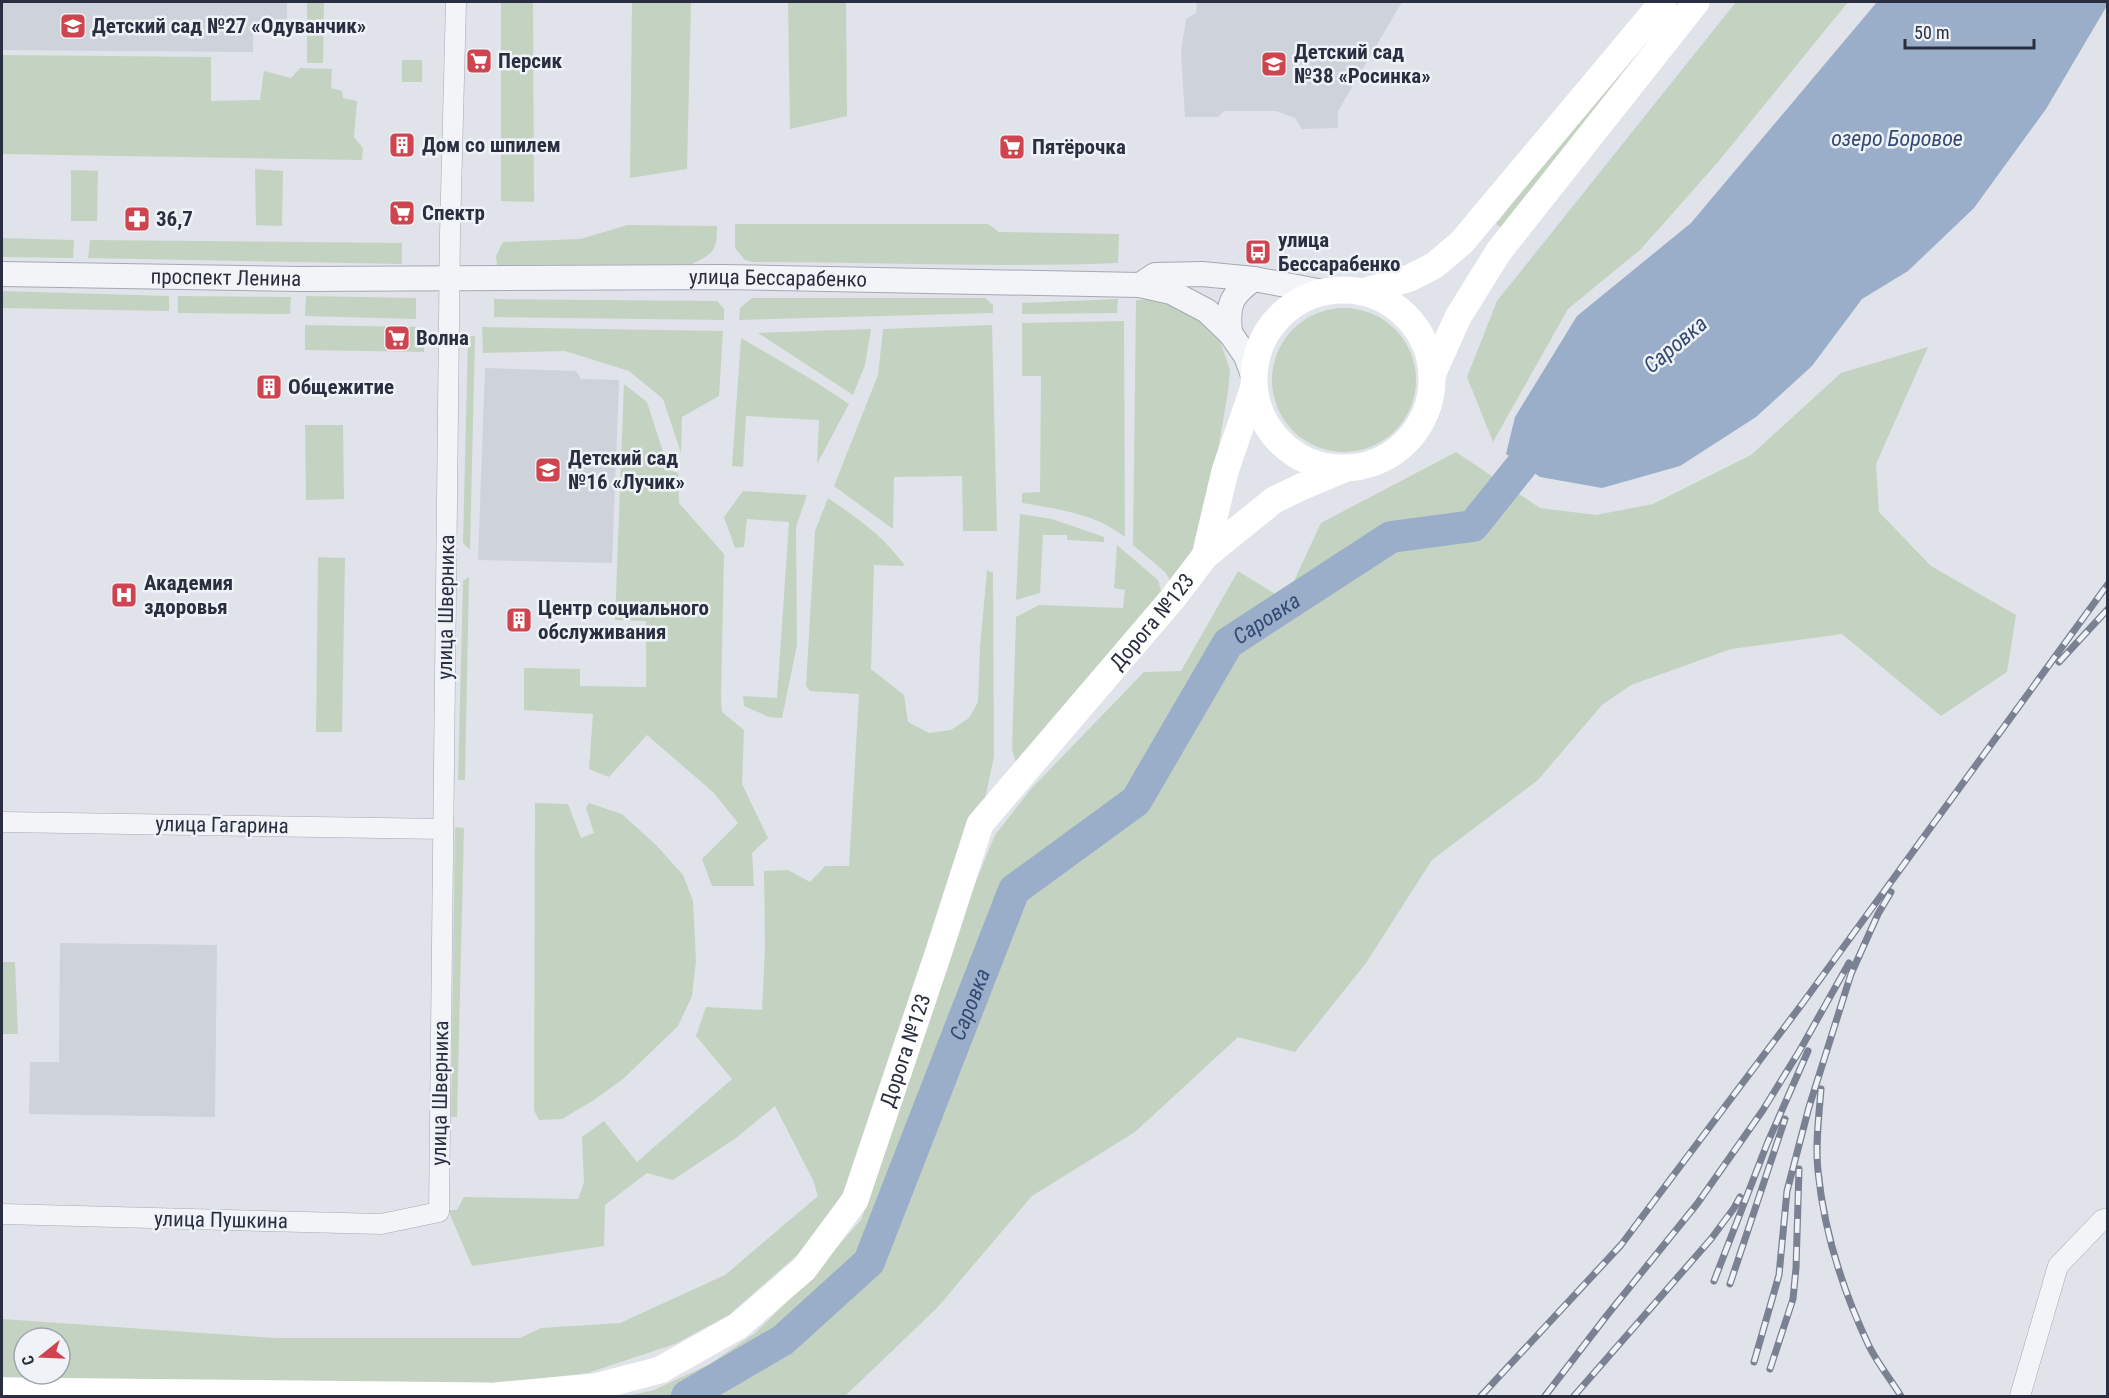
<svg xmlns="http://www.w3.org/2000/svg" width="2109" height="1398" viewBox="0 0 2109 1398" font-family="'Roboto Condensed',sans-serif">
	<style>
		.built { fill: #ced2db }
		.green { fill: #c4d3c1; fill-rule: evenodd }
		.water { fill: #9baec9 }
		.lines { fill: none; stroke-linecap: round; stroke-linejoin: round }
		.river { stroke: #9baec9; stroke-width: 32 }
		.minor-casing { stroke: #a5a9b3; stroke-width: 21 }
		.tertiary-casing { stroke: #a5a9b3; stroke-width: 26 }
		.minor { stroke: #f3f4f7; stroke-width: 20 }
		.tertiary { stroke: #f3f4f7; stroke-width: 24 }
		.secondary { stroke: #fff; stroke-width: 27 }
		.rail-casing { stroke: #798192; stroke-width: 7 }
		.rail { stroke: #eff2f6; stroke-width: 4.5; stroke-dasharray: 14; stroke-linecap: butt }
		.labels { text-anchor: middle; stroke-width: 5; stroke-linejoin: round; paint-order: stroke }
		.poi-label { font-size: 21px; font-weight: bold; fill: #292f40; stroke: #eff2f6; text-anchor: start }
		.street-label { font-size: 21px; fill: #292f40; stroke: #eff2f6 }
		.water-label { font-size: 22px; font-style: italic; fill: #334b74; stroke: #eff2f6 }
	</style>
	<rect width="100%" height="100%" fill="#e0e3e9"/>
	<path class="built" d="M 2,2 L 287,2 L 287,31 L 253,31 L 253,52 L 2,50 Z
		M 1197,2 L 1402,2 L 1338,111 L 1338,128 L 1302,129 L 1295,118 L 1276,111 L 1224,111 L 1218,117 L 1185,117 L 1181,53 L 1186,19 L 1196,13 Z
		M 485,368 L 576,371 L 581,379 L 619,380 L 612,563 L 478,560 Z
		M 60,943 L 217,945 L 215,1117 L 29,1114 L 30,1062 L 59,1062 Z"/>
	<path class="green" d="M 307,2 L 324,2 L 323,63 L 307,63 Z
		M 501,2 L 533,2 L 534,202 L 501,201 Z
		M 632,2 L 691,2 L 687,169 L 630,178 Z
		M 788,2 L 846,2 L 847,116 L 790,129 Z
		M 1672,2 L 1685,2 L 1503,229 L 1496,224 Z
		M 1736,2 L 1848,2 L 1718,162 L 1641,249 L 1568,309 L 1493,442 L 1467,377 L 1497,301 Z
		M 2,55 L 211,57 L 211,101 L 260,100 L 264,71 L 291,78 L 300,68 L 332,69 L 331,88 L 342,91 L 343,98 L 357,101 L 354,137 L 363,148 L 362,160 L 2,154 Z
		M 402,60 L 422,60 L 422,82 L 402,82 Z
		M 255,169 L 283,171 L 282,226 L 256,225 Z
		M 71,170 L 98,171 L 97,221 L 71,221 Z
		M 735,224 L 988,224 L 999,232 L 1119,234 L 1118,263 C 996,268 875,262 753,262 L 745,260 L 735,248 Z
		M 628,225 L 717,226 C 717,251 714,253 692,264 L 497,265 L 496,256 L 503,242 L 580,239 Z
		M 2,238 L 74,240 L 73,258 L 2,257 Z
		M 90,240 L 402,243 L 402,264 L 88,258 Z
		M 2,291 L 169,296 L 169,311 L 2,308 Z
		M 178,296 L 291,297 L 290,314 L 178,313 Z
		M 306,296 L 416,298 L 416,319 L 305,316 Z
		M 752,298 L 985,298 L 993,305 L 993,313 L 739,320 L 740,308 Z
		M 494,299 L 717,301 L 724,309 L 724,320 L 494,317 Z
		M 1118,299 L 1117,313 L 1022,314 L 1022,303 Z
		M 1151,299 L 1166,301 L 1197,314 L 1219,338 L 1230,370 L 1228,392 L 1210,497 L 1192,563 L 1173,585 L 1165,572 L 1133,545 L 1136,300 Z
		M1272 380a72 72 0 1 1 144 0a72 72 0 1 1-144 0Z
		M 1124,321 L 1125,537 C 1096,514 1058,509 1022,503 L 1022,493 L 1040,492 L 1041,376 L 1022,376 L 1022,323 Z
		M 305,325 L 416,327 L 416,335 L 424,336 L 424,352 L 305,350 Z
		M 992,325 L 997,531 L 963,531 L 962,476 L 894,477 L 893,529 L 834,486 L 878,375 L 883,329 Z
		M 482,327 L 723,331 L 719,396 L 682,417 L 681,453 L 663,399 L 629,371 L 565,351 L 483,353 Z
		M 871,329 L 865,365 L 853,395 L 758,333 Z
		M 468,336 L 475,336 L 470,550 L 463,543 Z
		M 741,338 L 811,379 L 849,404 L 817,464 L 819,420 L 746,416 L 743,467 L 732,466 Z
		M 1928,347 L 1876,464 L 1879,512 L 1931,566 L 2016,615 L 2007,672 L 1941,716 L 1842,634 L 1731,649 L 1631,685 L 1602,705 L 1538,780 L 1432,860 L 1366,963 L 1295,1052 L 1238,1037 L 1135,1132 L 1032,1196 L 937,1308 L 845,1396 L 628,1396 L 654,1390 L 710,1364 L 755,1333 L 792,1297 L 861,1220 L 887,1145 L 956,930 L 995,835 L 1031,789 L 1144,672 L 1181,671 L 1238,571 L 1285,600 L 1321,523 L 1456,452 L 1540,508 L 1596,515 L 1653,504 L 1751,455 L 1841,373 Z
		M 624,384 L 647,402 L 669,470 L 678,473 L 679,503 L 724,554 L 721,698 L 722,712 L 744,730 L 742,784 L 768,838 L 752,853 L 754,886 L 712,886 L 702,859 L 738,823 L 714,793 L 647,735 L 609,777 L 589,769 L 593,714 L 524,710 L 524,668 L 580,669 L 580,686 L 646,687 L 646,621 L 615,620 Z
		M 305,425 L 343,425 L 344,499 L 306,500 Z
		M 743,491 L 807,495 L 796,527 L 797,645 L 782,718 L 769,717 L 744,706 L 743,696 L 777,698 L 789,522 L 747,519 L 744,547 L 735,548 L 724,517 Z
		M 828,498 C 857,518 884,536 905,566 L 874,565 L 871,669 L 904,695 L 908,722 L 929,733 L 951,730 L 969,718 L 978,702 L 980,647 L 987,570 L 993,573 L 994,757 L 984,803 L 848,1194 L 804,1249 L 729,1315 L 675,1344 L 588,1373 L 486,1385 L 2,1377 L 2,1319 L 275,1338 L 520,1338 L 541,1328 L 620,1323 L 725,1275 L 818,1196 L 813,1180 L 775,1106 L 736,1138 L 673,1180 L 647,1173 L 605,1205 L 604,1246 L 472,1266 L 448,1210 L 457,1210 L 464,1197 L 578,1199 L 584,1183 L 582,1137 L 604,1121 L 637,1162 L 732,1079 L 696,1036 L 706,1007 L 762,1010 L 765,947 L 764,871 L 788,870 L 810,882 L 825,866 L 849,866 L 859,694 L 810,691 L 806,686 L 815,531 ZM 24,1338 L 60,1338 L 60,1374 L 24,1374 Z
		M 1020,514 L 1052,519 L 1104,537 L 1104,542 L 1067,540 L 1067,535 L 1043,535 L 1040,593 L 1016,600 Z
		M 1117,545 L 1158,580 L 1164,602 L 1018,769 L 1012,749 L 1016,617 L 1039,605 L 1123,608 L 1125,590 L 1114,588 Z
		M 318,557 L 345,558 L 342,732 L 316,732 Z
		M 469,577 L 465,780 L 458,780 L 463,581 Z
		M 535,803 L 568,804 L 581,838 L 594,833 L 586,808 L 589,803 L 622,814 L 656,845 L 683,875 L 693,901 L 696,961 L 692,996 L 678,1026 L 623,1079 L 594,1100 L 562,1119 L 539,1120 L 534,1110 Z
		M 455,827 L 464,828 L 457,1117 L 451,1117 Z
		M 2,962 L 15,962 L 18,1034 L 2,1034 Z"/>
	<path class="water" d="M 1877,2 L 2107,2 L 2108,4 L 2046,109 L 1974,208 L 1908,271 L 1862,299 L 1812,366 L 1756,417 L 1680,466 L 1602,488 L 1540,477 L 1506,454 L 1515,417 L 1577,316 L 1691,223 Z"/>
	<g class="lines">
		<path class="river" id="s1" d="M 687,1396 L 783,1340 L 869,1262 L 1014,890 L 1136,801 L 1228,643 L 1391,537 L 1473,526 L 1537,446 L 1552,436"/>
		<defs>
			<path id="minor" d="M 2,822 L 443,829
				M 2,1214 L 381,1224 L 439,1212 L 450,233 L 456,2
				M 2020,1396 L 2058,1266 L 2102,1220 L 2108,1218"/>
			<g id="tertiary">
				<path id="s2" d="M 2,274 L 300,279 L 724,277 L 1140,285 L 1171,292 L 1207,311 L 1230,333 L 1246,356 L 1254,378"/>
				<path d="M 1143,283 L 1155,275 L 1202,274 L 1254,279 L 1323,292"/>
				<path d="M 1230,333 C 1227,304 1231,295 1254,279"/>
			</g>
		</defs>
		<use href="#minor" class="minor-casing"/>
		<use href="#tertiary" class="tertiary-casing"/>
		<use href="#minor" class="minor"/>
		<use href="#tertiary" class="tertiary"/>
		<g class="secondary">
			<circle cx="1343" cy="379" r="89"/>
			<path d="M 1363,292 L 1410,278 L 1435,265 L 1462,242 L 1663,2"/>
			<path d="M 1432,375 L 1458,317 L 1499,251 L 1696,2"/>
			<path d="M 1205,556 L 1225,471 L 1254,387"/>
			<path d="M 2,1391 L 488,1396"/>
			<path id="s3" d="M 495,1396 L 595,1387 L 660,1370 L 738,1326 L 804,1269 L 855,1200 L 938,954 L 980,824 L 1173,598 L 1205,556 L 1274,500 L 1301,487 L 1346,468"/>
		</g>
		<defs>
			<path id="rail" d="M 2059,662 L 2108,609
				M 1821,1089 C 1819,1116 1815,1144 1818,1171 C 1824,1232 1843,1291 1869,1346 C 1878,1364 1891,1380 1901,1396
				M 1714,1281 L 1767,1144 L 1808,1051
				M 1730,1284 L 1785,1119
				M 1754,1362 L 1779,1275 L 1787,1191 L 1809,1107 L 1851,974 L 1878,914 L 1891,892
				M 1770,1369 L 1793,1299 L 1796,1268 L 1799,1169
				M 1481,1396 L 1621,1245 L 1802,1004 L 2108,584
				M 1545,1396 L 1608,1314 L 1697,1204 L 1763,1110 L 1800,1050 L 1849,963
				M 1574,1396 L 1711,1239 L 1734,1208 L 1740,1197"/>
		</defs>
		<use href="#rail" class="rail-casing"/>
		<use href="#rail" class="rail"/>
	</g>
	<defs>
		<symbol id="school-square" viewBox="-11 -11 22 22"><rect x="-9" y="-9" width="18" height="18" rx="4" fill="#ce454f" stroke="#eff2f6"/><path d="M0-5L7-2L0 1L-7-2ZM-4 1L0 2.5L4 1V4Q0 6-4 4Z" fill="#fff"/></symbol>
		<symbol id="supermarket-square" viewBox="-11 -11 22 22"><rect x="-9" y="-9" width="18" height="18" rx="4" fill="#ce454f" stroke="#eff2f6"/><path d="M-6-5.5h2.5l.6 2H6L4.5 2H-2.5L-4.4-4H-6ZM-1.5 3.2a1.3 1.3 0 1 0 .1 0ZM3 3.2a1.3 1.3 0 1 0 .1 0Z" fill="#fff"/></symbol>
		<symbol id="building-square" viewBox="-11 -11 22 22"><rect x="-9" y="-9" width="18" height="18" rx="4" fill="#ce454f" stroke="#eff2f6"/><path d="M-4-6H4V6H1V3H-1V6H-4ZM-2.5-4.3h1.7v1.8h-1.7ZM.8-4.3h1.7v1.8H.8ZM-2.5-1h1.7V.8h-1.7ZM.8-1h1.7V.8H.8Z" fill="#fff"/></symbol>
		<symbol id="pharmacy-square" viewBox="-11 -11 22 22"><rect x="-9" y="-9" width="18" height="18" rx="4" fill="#ce454f" stroke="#eff2f6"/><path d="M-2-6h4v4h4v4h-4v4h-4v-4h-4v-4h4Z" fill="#fff"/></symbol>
		<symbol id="bus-square" viewBox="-11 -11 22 22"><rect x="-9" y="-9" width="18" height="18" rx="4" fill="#ce454f" stroke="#eff2f6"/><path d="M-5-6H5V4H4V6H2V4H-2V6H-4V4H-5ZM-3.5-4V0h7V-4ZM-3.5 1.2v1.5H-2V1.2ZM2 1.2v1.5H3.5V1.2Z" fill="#fff"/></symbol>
		<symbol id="hospital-square" viewBox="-11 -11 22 22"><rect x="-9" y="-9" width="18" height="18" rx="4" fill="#ce454f" stroke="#eff2f6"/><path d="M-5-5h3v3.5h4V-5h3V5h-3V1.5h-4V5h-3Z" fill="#fff"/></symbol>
	</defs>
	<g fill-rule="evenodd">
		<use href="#school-square" x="58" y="11" width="30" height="30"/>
		<use href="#supermarket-square" x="464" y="46" width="30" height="30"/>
		<use href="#school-square" x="1259" y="49" width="30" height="30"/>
		<use href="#building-square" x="387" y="130" width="30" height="30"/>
		<use href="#supermarket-square" x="997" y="132" width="30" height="30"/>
		<use href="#supermarket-square" x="387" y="198" width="30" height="30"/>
		<use href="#pharmacy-square" x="122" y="204" width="30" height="30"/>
		<use href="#bus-square" x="1243" y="237" width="30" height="30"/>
		<use href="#supermarket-square" x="382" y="323" width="30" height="30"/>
		<use href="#building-square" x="254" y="372" width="30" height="30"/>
		<use href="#school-square" x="533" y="455" width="30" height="30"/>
		<use href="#hospital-square" x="109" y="580" width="30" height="30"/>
		<use href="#building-square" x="504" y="605" width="30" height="30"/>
	</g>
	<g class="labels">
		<g class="poi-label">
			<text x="92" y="33">Детский сад №27 «Одуванчик»</text>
			<text x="1294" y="59">Детский сад<tspan x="1294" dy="24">№38 «Росинка»</tspan></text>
			<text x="498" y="68">Персик</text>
			<text x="422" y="152">Дом со шпилем</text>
			<text x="1032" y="154">Пятёрочка</text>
			<text x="422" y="220">Спектр</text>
			<text x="156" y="226">36,7</text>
			<text x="1278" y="247">улица<tspan x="1278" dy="24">Бессарабенко</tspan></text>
			<text x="416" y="345">Волна</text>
			<text x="288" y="394">Общежитие</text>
			<text x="568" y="465">Детский сад<tspan x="568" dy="24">№16 «Лучик»</tspan></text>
			<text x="144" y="590">Академия<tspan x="144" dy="24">здоровья</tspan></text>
			<text x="538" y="615">Центр социального<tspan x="538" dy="24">обслуживания</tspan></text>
		</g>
		<g class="street-label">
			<text dy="7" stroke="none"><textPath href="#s2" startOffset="224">проспект Ленина</textPath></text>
			<text dy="7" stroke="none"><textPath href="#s2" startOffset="776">улица Бессарабенко</textPath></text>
			<text transform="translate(446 607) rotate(-89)" y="7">улица Шверника</text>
			<text dy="7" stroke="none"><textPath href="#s3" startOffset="1092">Дорога №123</textPath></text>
			<text transform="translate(222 825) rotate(1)" y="7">улица Гагарина</text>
			<text dy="7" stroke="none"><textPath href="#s3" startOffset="588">Дорога №123</textPath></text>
			<text transform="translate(440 1093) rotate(-89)" y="7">улица Шверника</text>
			<text transform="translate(221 1220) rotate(1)" y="7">улица Пушкина</text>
		</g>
		<g class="water-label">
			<text x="1897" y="146">озеро Боровое</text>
			<text transform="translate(1675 344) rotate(-40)" y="8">Саровка</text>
			<text dy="8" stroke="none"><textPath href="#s1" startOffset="1006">Саровка</textPath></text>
			<text dy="8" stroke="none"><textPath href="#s1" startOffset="504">Саровка</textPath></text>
		</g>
	</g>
	<rect width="2109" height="1398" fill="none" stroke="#292f40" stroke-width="6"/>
	<g transform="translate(42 1356) rotate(252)"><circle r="28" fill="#eff2f6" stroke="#a0a4ad" stroke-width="1.5"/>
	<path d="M0-4.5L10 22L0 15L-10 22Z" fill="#ce454f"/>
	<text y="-9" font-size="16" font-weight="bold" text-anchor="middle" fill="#292f40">С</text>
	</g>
	<path d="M1905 39v9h129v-9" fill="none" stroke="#292f40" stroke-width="3"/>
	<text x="1914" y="39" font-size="18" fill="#292f40" stroke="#eff2f6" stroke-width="4.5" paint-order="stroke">50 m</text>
</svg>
